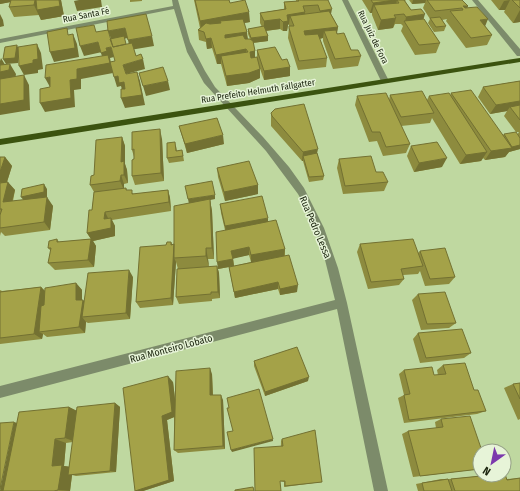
<svg xmlns="http://www.w3.org/2000/svg" width="520" height="491" viewBox="0 0 520 491" font-family="'Fira Sans Condensed',sans-serif">
	<style>
		.lines { fill: none; stroke-linecap: round; stroke-linejoin: round }
		.street { fill: #7c8b6a; fill-rule: evenodd }
		.primary { fill: #3b530f; fill-rule: evenodd }
		.wall { fill: #8d8b3e; fill-rule: evenodd }
		.shaded-wall { fill: #737132 }
		.building { fill: #a4a248; stroke: #737132 }
		.labels { text-anchor: middle; stroke-width: 3; stroke-linejoin: round; paint-order: stroke }
		.far-street-label { font-size: 9px; fill: #19220c; stroke: #e7f4d8 }
		.street-label { font-size: 10px; fill: #19220c; stroke: #e7f4d8 }
	</style>
	<rect width="100%" height="100%" fill="#bfd8a0"/>
	<g class="lines">
		<path class="street" d="M 172,0 L 178,0 L 190,42 L 205,71 L 215,87 L 263,137 L 289,167 L 304,188 L 324,228 L 338,268 L 347,303 L 388,491 L 374,491 L 337,309 L 0,398 L 0,386 L 335,300 L 322,248 L 307,210 L 298,194 L 266,151 L 204,83 L 187,52 L 174,9 L 0,43 L 0,39 L 173,6 Z
			M 342,0 L 348,0 L 389,81 L 388,83 L 382,83 L 381,81 Z
			M 472,0 L 478,0 L 520,49 L 520,56 L 517,56 Z"/>
		<path class="primary" d="M 520,58 L 520,62 L 0,145 L 0,139 Z"/>
	</g>
	<path class="wall" d="M 0,0 L 61,0 L 64,16 L 41,20 L 39,14 L 39,15 L 14,17 L 9,7 L 10,2 L 0,4 Z
		M 130,0 L 142,0 L 142,1 L 130,2 Z
		M 194,0 L 229,0 L 230,3 L 250,22 L 244,23 L 248,39 L 250,39 L 248,34 L 248,29 L 262,27 L 260,23 L 260,13 L 284,9 L 284,2 L 296,1 L 296,0 L 328,0 L 331,14 L 338,27 L 337,33 L 351,50 L 361,56 L 358,66 L 333,69 L 323,41 L 323,38 L 320,39 L 327,58 L 326,67 L 298,70 L 288,38 L 289,26 L 289,24 L 288,25 L 287,31 L 283,31 L 280,29 L 266,31 L 268,36 L 268,41 L 253,43 L 255,51 L 255,57 L 257,59 L 257,50 L 282,60 L 290,67 L 290,76 L 264,80 L 258,63 L 260,78 L 249,83 L 227,86 L 221,64 L 217,64 L 212,48 L 207,49 L 206,42 L 199,40 L 198,30 L 200,28 Z
		M 362,0 L 406,0 L 405,1 L 411,10 L 424,19 L 440,43 L 436,53 L 415,55 L 401,31 L 403,26 L 401,24 L 395,24 L 393,28 L 378,30 L 372,15 L 372,13 L 370,13 Z
		M 409,0 L 462,0 L 468,6 L 467,8 L 485,26 L 492,35 L 487,45 L 466,48 L 446,21 L 447,19 L 442,20 L 446,26 L 444,31 L 434,32 L 428,23 L 430,19 L 423,8 L 425,3 L 412,4 Z
		M 491,0 L 520,0 L 520,22 L 513,23 L 504,12 L 505,10 L 499,10 Z
		M 520,81 L 520,149 L 509,152 L 505,157 L 485,160 L 483,158 L 481,161 L 460,164 L 432,118 L 430,123 L 401,126 L 410,144 L 406,153 L 383,156 L 377,141 L 369,142 L 355,105 L 357,96 L 389,100 L 390,95 L 427,100 L 429,96 L 450,96 L 451,93 L 503,135 L 504,134 L 517,135 L 519,132 L 516,132 L 504,116 L 507,111 L 490,114 L 478,97 L 483,87 Z
		M 271,113 L 317,153 L 324,176 L 323,180 L 309,182 L 303,161 L 302,161 L 271,126 Z
		M 179,126 L 224,144 L 187,153 Z
		M 122,137 L 125,146 L 125,164 L 127,170 L 128,183 L 124,184 L 124,189 L 126,188 L 127,190 L 134,194 L 168,190 L 170,198 L 171,211 L 112,220 L 115,226 L 115,236 L 93,241 L 96,246 L 94,267 L 55,270 L 48,263 L 51,251 L 48,248 L 57,239 L 59,242 L 91,239 L 87,233 L 92,210 L 94,192 L 90,185 L 94,175 Z
		M 162,139 L 164,181 L 135,185 L 132,176 L 134,157 L 132,150 Z
		M 176,146 L 177,151 L 183,155 L 184,161 L 169,163 L 167,158 Z
		M 411,146 L 442,167 L 414,172 L 407,156 Z
		M 0,157 L 5,157 L 12,166 L 7,182 L 15,190 L 13,201 L 23,200 L 47,189 L 47,197 L 44,197 L 53,206 L 50,230 L 5,236 L 1,232 L 0,236 Z
		M 339,159 L 376,172 L 388,182 L 384,191 L 343,194 L 337,168 Z
		M 217,168 L 258,185 L 258,194 L 225,201 L 218,177 Z
		M 215,199 L 210,200 L 212,211 L 214,259 L 208,259 L 209,267 L 217,266 L 219,273 L 220,298 L 212,299 L 212,301 L 179,304 L 176,297 L 178,269 L 176,262 L 173,305 L 140,308 L 136,302 L 166,245 L 171,242 L 172,244 L 174,244 L 174,246 L 189,203 Z
		M 220,204 L 268,222 L 285,249 L 285,255 L 297,292 L 280,295 L 278,289 L 235,298 L 229,267 L 218,269 L 225,230 L 221,213 ZM 249,255 L 251,262 L 234,266 L 233,258 Z
		M 360,244 L 418,253 L 420,251 L 455,277 L 449,284 L 425,286 L 420,271 L 418,274 L 403,275 L 404,279 L 399,285 L 368,289 L 357,252 Z
		M 133,277 L 130,319 L 88,323 L 86,322 L 85,333 L 47,337 L 43,334 L 42,339 L 0,344 L 0,290 L 2,291 L 41,287 L 45,291 L 76,283 L 82,290 L 82,300 L 84,301 Z
		M 418,294 L 456,323 L 449,328 L 421,330 L 412,300 Z
		M 418,333 L 471,353 L 464,358 L 420,363 L 413,339 Z
		M 254,361 L 308,381 L 265,396 L 254,366 Z
		M 443,365 L 474,390 L 486,411 L 477,414 L 404,423 L 398,398 L 404,395 L 399,374 L 404,370 L 434,375 L 438,375 L 437,370 Z
		M 212,374 L 213,395 L 223,400 L 225,449 L 178,453 L 174,450 L 174,417 L 167,420 L 174,481 L 143,491 L 135,491 L 173,382 L 175,399 Z
		M 520,383 L 520,419 L 518,420 L 504,388 L 513,384 Z
		M 115,403 L 120,407 L 116,472 L 76,476 L 72,475 L 70,491 L 0,491 L 17,423 L 69,407 L 77,411 ZM 73,442 L 69,467 L 64,466 L 66,443 Z
		M 441,419 L 480,469 L 413,477 L 402,434 L 408,431 L 436,428 L 435,422 Z
		M 282,439 L 322,482 L 284,487 L 284,482 L 280,481 L 281,441 Z
		M 490,475 L 507,479 L 520,478 L 520,491 L 418,491 L 416,484 L 441,479 L 449,479 Z"/>
	<path class="shaded-wall" d="M 0,0 L 12,0 L 11,2 L 0,4 Z
		M 35,0 L 61,0 L 64,16 L 41,20 L 34,5 Z
		M 79,0 L 101,0 L 102,7 L 77,11 L 74,1 Z
		M 393,0 L 397,0 L 395,9 L 374,5 L 372,13 L 370,13 L 373,3 Z
		M 413,0 L 426,0 L 425,3 L 412,4 Z
		M 510,0 L 505,10 L 499,10 L 504,1 Z
		M 463,6 L 468,6 L 464,16 L 463,10 Z
		M 332,9 L 330,19 L 319,20 L 320,11 Z
		M 520,10 L 520,22 L 513,23 Z
		M 249,12 L 250,22 L 221,27 L 220,21 L 220,27 L 201,31 L 200,21 Z
		M 305,12 L 304,22 L 290,16 L 289,24 L 288,25 L 287,31 L 283,31 L 283,22 L 287,15 Z
		M 0,14 L 3,20 L 4,26 L 0,27 Z
		M 425,14 L 422,24 L 405,22 L 406,17 Z
		M 396,18 L 393,28 L 378,30 L 381,20 Z
		M 280,19 L 280,29 L 264,31 L 264,21 Z
		M 488,19 L 484,29 L 480,20 Z
		M 338,27 L 336,37 L 324,31 L 323,38 L 303,41 L 304,31 Z
		M 125,28 L 128,38 L 112,41 L 108,31 Z
		M 247,32 L 248,42 L 225,38 L 225,35 Z
		M 73,34 L 77,44 L 79,57 L 54,62 L 50,52 Z
		M 152,36 L 154,46 L 130,50 L 128,40 Z
		M 268,36 L 268,41 L 251,43 L 251,38 Z
		M 211,38 L 212,48 L 207,49 L 206,39 Z
		M 98,42 L 102,52 L 84,56 L 80,46 Z
		M 37,44 L 41,53 L 43,69 L 38,70 L 38,73 L 24,75 L 19,66 L 33,60 Z
		M 17,45 L 19,50 L 18,63 L 6,64 L 3,59 Z
		M 111,47 L 114,57 L 110,58 L 113,73 L 81,79 L 81,89 L 74,90 L 75,107 L 45,112 L 40,103 L 77,69 L 104,63 L 101,53 L 106,48 Z
		M 246,49 L 247,59 L 221,56 L 221,64 L 217,64 L 216,55 Z
		M 255,51 L 255,61 L 250,61 L 250,52 Z
		M 1,58 L 7,68 L 10,64 L 16,74 L 15,80 L 0,82 L 0,61 Z
		M 143,59 L 145,69 L 126,74 L 123,65 Z
		M 290,67 L 290,76 L 264,80 L 264,71 Z
		M 260,69 L 260,78 L 249,83 L 227,86 L 226,76 Z
		M 137,72 L 140,81 L 145,105 L 125,108 L 121,98 Z
		M 24,75 L 29,85 L 30,110 L 0,115 L 0,104 Z
		M 118,76 L 124,82 L 127,92 L 123,93 L 121,86 L 117,87 L 114,77 Z
		M 50,77 L 50,87 L 45,78 Z
		M 168,81 L 170,90 L 146,96 L 143,86 Z
		M 520,101 L 520,109 L 510,107 L 507,111 L 490,114 L 496,105 Z
		M 160,129 L 162,139 L 164,181 L 161,173 Z
		M 223,135 L 224,144 L 187,153 L 185,144 Z
		M 122,137 L 125,146 L 125,164 L 127,170 L 128,183 L 124,175 L 121,162 Z
		M 520,145 L 520,149 L 509,152 L 505,157 L 485,160 L 491,151 L 512,148 L 512,147 Z
		M 318,149 L 316,158 L 303,156 L 303,161 L 302,161 L 303,152 Z
		M 487,152 L 481,161 L 460,164 L 466,155 Z
		M 5,157 L 12,166 L 5,188 L 0,182 L 0,172 Z
		M 447,158 L 442,167 L 414,172 L 419,163 Z
		M 121,175 L 124,184 L 124,190 L 120,181 Z
		M 8,182 L 15,190 L 10,210 L 3,202 Z
		M 44,184 L 47,189 L 47,197 L 25,202 L 21,197 Z
		M 258,185 L 258,194 L 225,201 L 224,192 Z
		M 168,190 L 170,198 L 171,211 L 169,202 Z
		M 215,195 L 215,199 L 210,200 L 212,211 L 214,259 L 212,248 L 189,204 L 188,199 Z
		M 47,197 L 53,206 L 50,230 L 44,222 Z
		M 105,212 L 109,220 L 104,219 Z
		M 111,218 L 115,226 L 115,236 L 93,241 L 96,246 L 94,267 L 88,260 L 91,239 L 87,233 Z
		M 268,218 L 268,226 L 226,234 L 225,226 Z
		M 171,242 L 173,249 L 174,244 L 176,252 L 174,258 L 176,262 L 173,305 L 171,298 Z
		M 249,247 L 249,255 L 232,259 L 231,251 Z
		M 206,248 L 208,259 L 209,267 L 206,256 Z
		M 285,249 L 284,256 L 251,263 L 251,255 Z
		M 233,259 L 234,266 L 218,269 L 217,262 Z
		M 217,266 L 219,273 L 220,298 L 218,292 Z
		M 129,270 L 133,277 L 130,319 L 126,313 Z
		M 278,282 L 278,289 L 235,298 L 234,292 Z
		M 76,283 L 82,290 L 82,303 L 83,300 L 88,306 L 82,317 L 86,322 L 85,333 L 79,327 L 76,300 Z
		M 298,285 L 297,292 L 280,295 L 280,289 Z
		M 41,287 L 48,294 L 39,332 L 43,334 L 42,339 L 34,334 Z
		M 210,368 L 212,374 L 213,401 L 210,395 Z
		M 168,376 L 173,382 L 177,416 L 167,420 L 174,481 L 143,491 L 135,491 L 162,416 Z
		M 309,377 L 308,381 L 265,396 L 265,392 Z
		M 221,395 L 223,400 L 225,449 L 223,446 Z
		M 115,403 L 120,407 L 116,472 L 110,471 Z
		M 69,407 L 79,412 L 76,442 L 65,438 Z
		M 14,422 L 27,426 L 15,491 L 0,491 Z
		M 55,439 L 66,443 L 64,466 L 73,467 L 68,475 L 72,475 L 70,491 L 58,490 L 52,466 Z
		M 273,439 L 273,441 L 232,452 L 231,450 Z"/>
	<path class="building" d="M 11,0 L 35,0 L 34,5 L 9,7 Z
		M 36,0 L 59,0 L 60,6 L 37,10 Z
		M 195,0 L 229,0 L 230,3 L 245,0 L 249,12 L 200,21 Z
		M 298,0 L 328,0 L 332,9 L 320,11 L 318,5 L 303,6 L 305,12 L 287,15 L 288,21 L 283,22 L 280,19 L 264,21 L 260,13 L 286,9 L 284,2 L 299,1 Z
		M 371,0 L 395,0 L 373,3 Z
		M 397,0 L 404,0 L 411,10 L 421,9 L 425,14 L 406,17 L 404,14 L 394,15 L 396,18 L 381,20 L 374,5 L 399,3 Z
		M 427,0 L 462,0 L 468,6 L 463,6 L 465,8 L 477,7 L 488,19 L 480,20 L 492,35 L 471,38 L 450,11 L 463,10 L 462,8 L 435,11 Z
		M 512,0 L 520,0 L 520,8 Z
		M 329,11 L 338,27 L 304,31 L 305,35 L 318,34 L 327,58 L 299,61 L 289,28 L 289,26 L 294,26 L 290,16 Z
		M 146,14 L 152,36 L 128,40 L 125,28 L 108,31 L 107,21 Z
		M 440,17 L 446,26 L 436,27 L 430,18 Z
		M 243,19 L 247,32 L 225,35 L 225,38 L 243,35 L 245,39 L 250,39 L 253,41 L 255,51 L 250,52 L 251,58 L 257,57 L 260,69 L 249,73 L 226,76 L 221,56 L 248,52 L 246,49 L 216,55 L 211,38 L 206,39 L 204,32 L 198,30 L 206,23 L 210,24 L 221,23 L 220,21 Z
		M 424,19 L 440,43 L 419,45 L 404,21 Z
		M 94,25 L 96,32 L 108,30 L 113,47 L 132,43 L 136,56 L 141,54 L 143,59 L 123,65 L 126,74 L 137,72 L 142,95 L 121,98 L 121,89 L 125,89 L 124,82 L 119,83 L 118,76 L 114,77 L 110,62 L 115,61 L 111,47 L 106,48 L 107,51 L 101,53 L 98,42 L 80,46 L 76,28 Z
		M 264,26 L 268,36 L 251,38 L 248,29 Z
		M 67,28 L 68,35 L 73,34 L 75,48 L 50,52 L 47,32 Z
		M 336,30 L 337,34 L 344,33 L 351,50 L 358,50 L 361,56 L 335,59 L 324,31 Z
		M 124,36 L 126,44 L 113,47 L 110,39 Z
		M 37,44 L 38,59 L 33,60 L 33,63 L 19,66 L 18,47 Z
		M 17,45 L 15,58 L 3,59 L 5,47 Z
		M 275,47 L 282,60 L 287,59 L 290,67 L 264,71 L 257,50 Z
		M 108,55 L 110,63 L 77,69 L 77,79 L 70,80 L 71,98 L 40,103 L 40,89 L 50,87 L 50,77 L 45,78 L 46,65 Z
		M 10,64 L 9,70 L 0,72 L 0,65 Z
		M 163,67 L 168,81 L 143,86 L 139,73 Z
		M 24,75 L 24,100 L 0,104 L 0,79 Z
		M 520,81 L 520,101 L 496,105 L 483,87 Z
		M 471,90 L 512,148 L 491,151 L 451,93 Z
		M 422,91 L 434,113 L 401,117 L 390,95 Z
		M 386,93 L 410,144 L 386,147 L 380,132 L 372,132 L 357,96 Z
		M 449,93 L 487,152 L 466,155 L 429,96 Z
		M 304,104 L 318,149 L 303,152 L 272,116 L 271,113 L 275,109 Z
		M 520,105 L 520,120 L 510,107 Z
		M 217,118 L 223,135 L 185,144 L 179,126 Z
		M 160,129 L 161,173 L 132,176 L 132,160 L 134,159 L 134,149 L 132,150 L 132,132 Z
		M 516,132 L 520,138 L 520,145 L 512,147 L 504,134 Z
		M 122,137 L 121,162 L 124,161 L 124,175 L 121,175 L 120,181 L 90,185 L 91,176 L 94,175 L 96,140 Z
		M 175,142 L 176,151 L 182,150 L 183,156 L 167,158 L 167,143 Z
		M 437,142 L 447,158 L 419,163 L 411,146 Z
		M 317,153 L 324,176 L 309,177 L 303,156 Z
		M 371,156 L 376,172 L 383,172 L 388,182 L 345,186 L 339,159 Z
		M 0,157 L 5,157 L 0,172 Z
		M 249,161 L 258,185 L 224,192 L 217,168 Z
		M 212,181 L 215,195 L 188,199 L 185,186 Z
		M 8,182 L 3,202 L 47,197 L 44,222 L 0,228 L 0,215 L 2,209 L 0,209 L 0,183 Z
		M 44,184 L 44,192 L 21,197 L 22,189 Z
		M 126,188 L 126,190 L 132,190 L 132,194 L 168,190 L 169,202 L 105,212 L 104,219 L 111,218 L 111,228 L 87,233 L 89,210 L 92,210 L 94,192 Z
		M 262,196 L 268,218 L 225,226 L 220,204 Z
		M 210,199 L 212,248 L 206,248 L 206,256 L 174,258 L 174,206 Z
		M 276,220 L 285,249 L 251,255 L 249,247 L 231,251 L 233,259 L 217,262 L 216,232 Z
		M 57,239 L 57,242 L 91,239 L 88,260 L 48,263 L 51,248 L 48,248 L 49,241 Z
		M 413,239 L 423,266 L 401,269 L 404,279 L 371,282 L 360,244 Z
		M 167,242 L 171,242 L 171,245 L 174,244 L 171,298 L 136,302 L 140,247 L 166,245 Z
		M 445,248 L 455,277 L 430,279 L 420,251 Z
		M 289,255 L 298,285 L 280,289 L 278,282 L 234,292 L 229,267 Z
		M 217,266 L 218,292 L 211,292 L 211,294 L 176,297 L 177,269 Z
		M 129,270 L 126,313 L 82,317 L 88,273 Z
		M 76,283 L 76,300 L 83,300 L 79,327 L 39,332 L 41,306 L 44,305 L 45,288 Z
		M 41,287 L 34,334 L 0,338 L 0,292 Z
		M 445,292 L 456,323 L 427,324 L 418,294 Z
		M 462,329 L 471,353 L 426,358 L 418,333 Z
		M 297,347 L 309,377 L 265,392 L 254,361 Z
		M 465,363 L 474,390 L 478,390 L 486,411 L 409,420 L 404,395 L 410,394 L 404,370 L 432,367 L 434,375 L 446,374 L 443,365 Z
		M 210,368 L 210,395 L 221,395 L 223,446 L 174,450 L 176,371 Z
		M 168,376 L 172,412 L 162,416 L 169,480 L 135,491 L 123,388 Z
		M 520,383 L 520,399 L 513,384 Z
		M 259,389 L 273,439 L 231,450 L 227,432 L 233,431 L 227,408 L 229,408 L 227,398 Z
		M 115,403 L 110,471 L 68,475 L 77,407 Z
		M 69,407 L 65,438 L 55,439 L 52,466 L 62,465 L 58,490 L 54,491 L 3,491 L 19,412 Z
		M 470,416 L 482,451 L 480,451 L 480,469 L 420,476 L 408,431 L 443,427 L 441,419 Z
		M 14,422 L 0,489 L 0,423 Z
		M 315,430 L 322,482 L 285,486 L 285,481 L 280,481 L 281,491 L 255,491 L 254,448 L 283,446 L 282,439 Z
		M 504,474 L 505,474 L 507,480 L 520,478 L 520,491 L 455,491 L 451,479 L 491,475 L 504,475 Z
		M 448,479 L 452,491 L 424,491 L 422,483 Z
		M 253,487 L 254,491 L 235,491 L 235,490 Z"/>
	<g class="labels">
		<g class="far-street-label">
			<text transform="translate(86 15) rotate(-11)" y="3">Rua Santa Fé</text>
			<text transform="translate(373 37) rotate(64)" y="3">Rua Juiz de Fora</text>
			<text transform="translate(258 91) rotate(-9)" y="3">Rua Prefeito Helmuth Fallgatter</text>
		</g>
		<g class="street-label">
			<text transform="translate(316 227) rotate(67)" y="4">Rua Pedro Lessa</text>
			<text transform="translate(171 348) rotate(-15)" y="4">Rua Monteiro Lobato</text>
		</g>
	</g>
	<g transform="translate(492 463) rotate(213)"><circle r="19" fill="#e7f4d8" stroke="#95a086"/>
	<path d="M0-3L7 15L0 10L-7 15Z" fill="#7c39ad"/>
	<text y="-6" font-size="11" font-weight="bold" text-anchor="middle" fill="#19220c">N</text>
	</g>
</svg>
